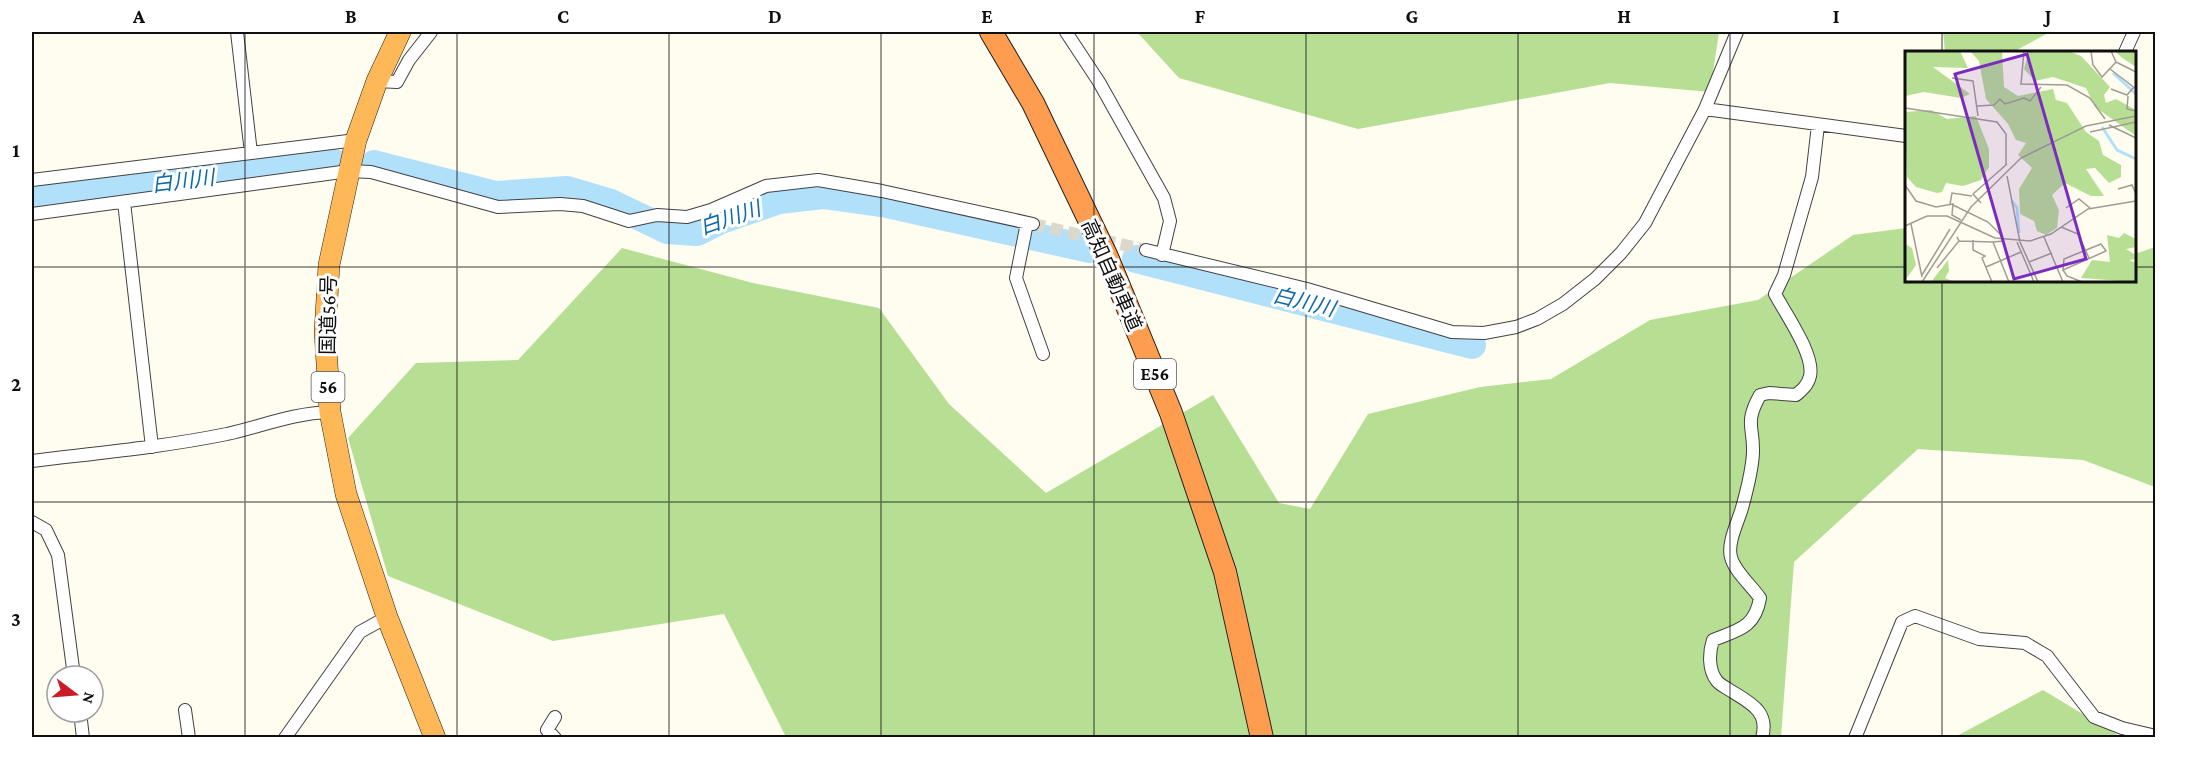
<svg xmlns="http://www.w3.org/2000/svg" width="2187" height="769" viewBox="0 0 2187 769" font-family="'Crimson Pro','Noto Sans JP',serif">
	<style>
		.forest { fill: #b7df94 }
		.lines { fill: none; stroke-linecap: round; stroke-linejoin: round }
		.river { stroke: #b1e0fb; stroke-width: 28 }
		.minor-tunnel { stroke: #dbd8ce; stroke-width: 12; stroke-dasharray: 12 6; stroke-linecap: butt }
		.minor-casing { stroke: #424242; stroke-width: 14 }
		.trunk-casing { stroke: #202020; stroke-width: 22 }
		.motorway-casing { stroke: #202020; stroke-width: 24 }
		.minor { stroke: #fff; stroke-width: 12 }
		.trunk { stroke: #feb858; stroke-width: 21 }
		.motorway { stroke: #fe9c4f; stroke-width: 22 }
		.grid { fill: none; stroke: #0f0f0f; stroke-width: 1.5; stroke-opacity: 0.55 }
		.labels { text-anchor: middle; stroke-width: 6; stroke-linejoin: round; paint-order: stroke }
		.shield { fill: #fff; stroke: #575757; stroke-width: 1.5 }
		.shield-label { font-size: 18px; font-weight: bold; fill: #0f0f0f }
		.street-label { font-size: 20px; fill: #0f0f0f; stroke: #fff }
		.water-label { font-size: 21px; font-style: italic; fill: #0e69aa; stroke: #fff }
		.inset-river { fill: none; stroke: #b1e0fb; stroke-width: 3 }
		.inset-road { fill: none; stroke: #9f9d96; stroke-width: 1.5 }
		.view { fill: #7b2cbf; fill-opacity: 0.15; stroke: #7b2cbf; stroke-width: 3 }
		.inset-edge { fill: none; stroke: #0f0f0f; stroke-width: 3 }
		.neatline { fill: none; stroke: #0f0f0f; stroke-width: 2 }
		.grid-label { font-size: 20px; text-anchor: middle; font-weight: bold; fill: #0f0f0f }
	</style>
	<rect width="100%" height="100%" fill="#fffcf0"/>
	<path class="forest" d="M 1137,32 L 1719,32 L 1710,92 L 1610,83 L 1358,129 L 1179,78 Z
		M 1943,32 L 2050,32 L 2013,52 L 1945,52 Z
		M 1906,228 L 1906,280 L 2134,280 L 2135,254 L 2155,247 L 2155,487 L 2083,460 L 1918,449 L 1794,562 L 1781,737 L 786,737 L 724,614 L 553,641 L 388,576 L 348,438 L 416,363 L 518,360 L 622,248 L 753,283 L 879,308 L 949,404 L 1046,493 L 1213,395 L 1279,503 L 1310,509 L 1368,414 L 1480,387 L 1551,379 L 1650,320 L 1758,300 L 1853,235 Z
		M 2043,690 L 2121,737 L 1953,738 Z"/>
	<g class="lines">
		<path class="river" d="M 374,164 L 496,195 L 567,190 L 611,203 L 667,230 L 697,232 L 721,220 L 779,200 L 823,195 L 887,204 L 1090,249
			M 32,199 L 334,163
			M 1136,259 L 1472,345"/>
		<path class="minor-tunnel" d="M 1033,224 L 1146,250"/>
		<defs>
			<path id="minor" d="M 237,32 L 251,153
				M 1066,32 L 1099,82 L 1164,198 L 1170,221 L 1162,255
				M 2125,52 L 2134,32
				M 377,81 L 397,82 L 409,60 L 431,32
				M 1705,109 L 1906,136
				M 32,180 L 356,140
				M 124,202 L 152,447
				M 32,214 L 349,171 L 371,172 L 498,207 L 560,204 L 583,206 L 629,221 L 657,215 L 687,217 L 711,210 L 766,186 L 818,180 L 882,191 L 1033,224
				M 1027,223 L 1016,278 L 1043,354
				M 1146,250 L 1307,289 L 1452,332 L 1484,333 L 1516,327 L 1537,319 L 1563,304 L 1595,279 L 1621,253 L 1645,223 L 1705,109 L 1737,32
				M 32,461 C 97,453 163,447 227,434 C 262,426 294,413 330,412
				M 32,522 L 46,530 L 58,555 L 74,676
				M 185,710 L 189,738
				M 80,712 L 83,738
				M 555,717 L 547,730 L 555,738
				M 285,738 L 360,632 L 387,617
				M 1762,738 C 1770,710 1748,702 1728,689 C 1725,687 1719,684 1717,681 C 1708,670 1709,652 1713,640 C 1738,630 1755,628 1760,598 C 1752,586 1734,571 1731,557 C 1727,543 1738,522 1742,508 C 1747,490 1752,471 1753,453 C 1754,426 1744,424 1760,395 L 1769,393 L 1796,395 C 1802,390 1808,385 1810,376 C 1815,355 1785,313 1775,294 L 1784,275 L 1812,177 L 1818,125
				M 1855,738 L 1902,622 L 1915,616 L 1979,639 L 2025,643 L 2047,656 L 2094,717 L 2122,728 L 2156,736"/>
			<path id="trunk" d="M 400,32 L 377,81 L 356,140 L 329,265 L 325,332 L 330,412 L 346,494 L 387,617 L 435,738"/>
			<path id="motorway" d="M 991,32 L 1033,103 L 1107,257 L 1171,413 L 1225,572 L 1262,738"/>
		</defs>
		<use href="#minor" class="minor-casing"/>
		<use href="#trunk" class="trunk-casing"/>
		<use href="#motorway" class="motorway-casing"/>
		<use href="#minor" class="minor"/>
		<use href="#trunk" class="trunk"/>
		<use href="#motorway" class="motorway"/>
	</g>
	<path class="grid" d="M 245,32 L 245,738M 457,32 L 457,738M 669,32 L 669,738M 881,32 L 881,738M 1094,32 L 1094,738M 1306,32 L 1306,738M 1518,32 L 1518,738M 1730,32 L 1730,738M 1942,32 L 1942,52M 32,267 L 1906,267M 2134,267 L 2156,267M 1942,280 L 1942,738M 32,502 L 2156,502"/>
	<g class="labels">
		<g class="shield">
			<rect x="1134" y="359" width="42" height="30" rx="4.5"/>
			<rect x="311.5" y="372" width="33" height="30" rx="4.5"/>
		</g>
		<g class="shield-label">
			<text x="1155" y="380">E56</text>
			<text x="328" y="393">56</text>
		</g>
		<g class="street-label">
			<text transform="translate(1112 275) rotate(66)" y="7">高知自動車道</text>
			<text transform="translate(328 315) rotate(-89)" y="7">国道56号</text>
		</g>
		<g class="water-label">
			<text transform="translate(183 181) rotate(-7)" y="7">白川川</text>
			<text transform="translate(730 218) rotate(-19)" y="7">白川川</text>
			<text transform="translate(1304 302) rotate(14)" y="7">白川川</text>
		</g>
	</g>
	<g transform="translate(1905 51)">
		<rect width="231" height="231" fill="#fffcf0"/>
		<path d="M 0,0 L 55,0 L 63,17 L 28,16 L 65,43 L 56,47 L 19,41 L 0,45 ZM 65,0 L 97,0 L 99,36 L 113,45 L 148,38 L 151,49 L 162,52 L 181,81 L 194,90 L 198,104 L 216,114 L 216,126 L 204,132 L 190,117 L 181,118 L 199,145 L 186,145 L 160,132 L 147,144 L 154,159 L 152,177 L 141,184 L 132,180 L 129,170 L 115,163 L 114,138 L 127,117 L 113,104 L 121,92 L 111,89 L 103,73 L 81,48 L 74,10 ZM 124,0 L 163,0 L 176,5 L 205,36 L 199,44 L 201,52 L 211,48 L 231,59 L 231,85 L 190,56 L 181,37 L 148,26 L 130,30 L 119,18 ZM 210,0 L 231,0 L 231,16 L 216,6 ZM 26,59 L 42,68 L 71,65 L 84,98 L 84,116 L 76,129 L 58,135 L 41,132 L 37,141 L 32,142 L 11,136 L 2,126 L 0,61 ZM 219,182 L 231,188 L 231,196 L 221,198 L 231,204 L 231,208 L 224,209 L 231,212 L 231,231 L 176,227 L 187,209 L 205,211 L 202,184 L 214,187 ZM 0,193 L 7,197 L 11,214 L 1,228 ZM 43,209 L 44,220 L 40,227 L 49,231 L 26,231 Z" fill="#b7df94"/>
		<path class="inset-river" d="M 208,22 L 231,43M 197,76 L 212,99 L 231,108M 107,150 L 112,157 L 114,182"/>
		<path class="inset-road" d="M 119,0 L 116,33 L 162,34 L 185,47 L 200,68M 186,0 L 188,14 L 197,26 L 211,11 L 206,0M 211,11 L 231,21M 205,18 L 231,38M 47,27 L 68,30 L 73,65M 206,38 L 222,44 L 229,36M 223,45 L 222,58 L 231,60M 72,55 L 89,54 L 95,48 L 100,53 L 119,47 L 125,50 L 136,36M 0,57 L 92,71 L 101,83 L 101,114M 204,74 L 231,87M 185,81 L 231,71M 102,125 L 115,191 L 133,231M 0,134 L 11,150 L 31,156 L 48,153 L 47,164 L 56,169M 213,138 L 227,134 L 231,143M 76,152 L 68,143 L 102,113M 45,153 L 47,142 L 67,145M 48,154 L 83,171 L 98,186M 161,157 L 174,148 L 185,157M 6,173 L 17,226M 0,175 L 22,165 L 42,165 L 90,187 L 125,190 L 146,183 L 183,158 L 231,150M 156,176 L 173,183 L 184,207M 139,186 L 158,231M 68,189 L 68,199 L 80,205 L 77,207 L 87,231M 54,190 L 88,191M 99,190 L 88,191 L 104,231M 112,191 L 129,231M 196,193 L 201,200 L 158,219 L 159,208 ZM 124,211 L 147,202M 81,216 L 116,201M 32,217 L 54,190 L 52,186M 158,219 L 162,225 L 177,231M 17,224 L 45,178M 17,231 L 66,156 L 116,107 L 181,75 L 231,65"/>
		<path class="view" d="M 122,3 L 181,208 L 109,228 L 50,23 Z"/>
		<rect width="231" height="231" class="inset-edge"/>
	</g>
	<rect width="2187" height="769" fill="none" stroke="#ffffff" stroke-width="66"/>
	<g transform="translate(75 694) rotate(106)"><circle r="28" fill="#ffffff" stroke="#9f9f9f" stroke-width="1.5"/>
	<path d="M0-4.5L10 22L0 15L-10 22Z" fill="#c91c27"/>
	<text y="-9" font-size="16" font-weight="bold" text-anchor="middle" fill="#0f0f0f">N</text>
	</g>
	<rect x="33" y="33" width="2121" height="703" class="neatline"/>
	<g class="grid-label">
		<text x="139" y="23">A</text>
		<text x="351" y="23">B</text>
		<text x="563" y="23">C</text>
		<text x="775" y="23">D</text>
		<text x="987" y="23">E</text>
		<text x="1200" y="23">F</text>
		<text x="1412" y="23">G</text>
		<text x="1624" y="23">H</text>
		<text x="1836" y="23">I</text>
		<text x="2048" y="23">J</text>
		<text x="16" y="157">1</text>
		<text x="16" y="391">2</text>
		<text x="16" y="626">3</text>
	</g>
</svg>
